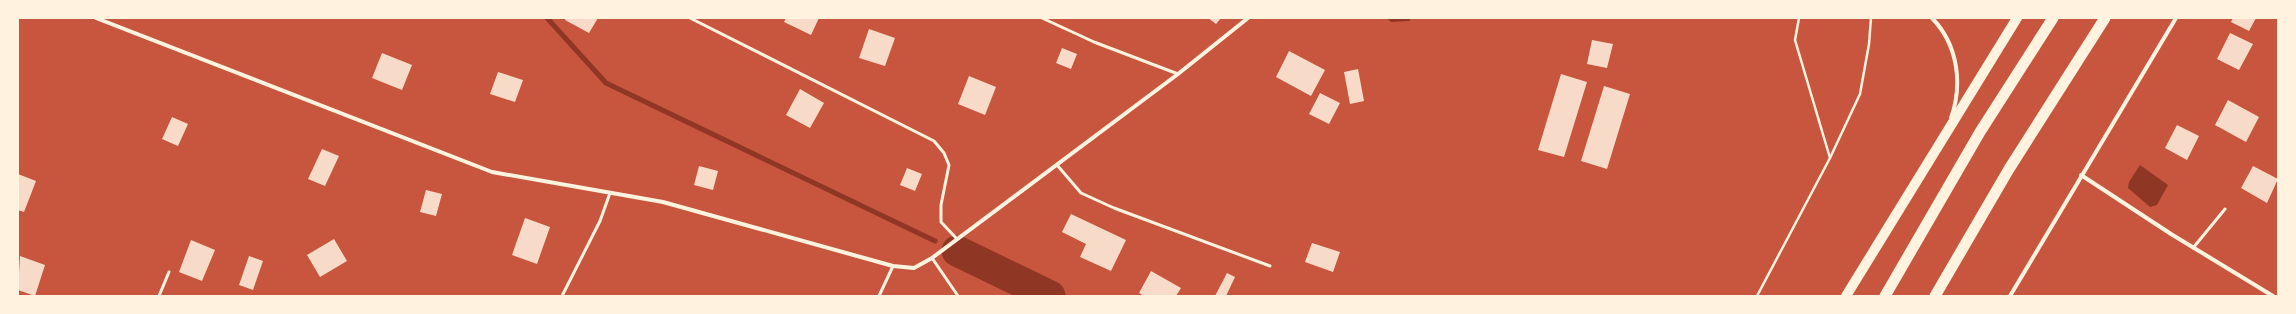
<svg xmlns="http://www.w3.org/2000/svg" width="2296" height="314" viewBox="0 0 2296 314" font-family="Spectral,serif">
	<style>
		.water { fill: #8f3625 }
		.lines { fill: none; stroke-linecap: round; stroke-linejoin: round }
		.stream { stroke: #8f3625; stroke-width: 5 }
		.river { stroke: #8f3625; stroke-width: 31 }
		.building { fill: #f7dbc8 }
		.path { stroke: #fff3e0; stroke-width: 2.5 }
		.service { stroke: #fff3e0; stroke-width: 3 }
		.minor { stroke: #fff3e0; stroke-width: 4 }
		.primary { stroke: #fff3e0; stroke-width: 10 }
		.trunk { stroke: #fff3e0; stroke-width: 11 }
	</style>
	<rect width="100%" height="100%" fill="#c8553d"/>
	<path class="water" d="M 1387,18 L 1410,18 L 1410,21 L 1391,22 Z
		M 2140,165 L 2168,185 L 2157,205 L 2150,207 L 2128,188 L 2129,182 Z"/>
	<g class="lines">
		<path class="stream" d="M 547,18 L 606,83 L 935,241"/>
		<path class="river" d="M 957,251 L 1050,296"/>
	</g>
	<path class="building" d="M 566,18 L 598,18 L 589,33 L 565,20 Z
		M 786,18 L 819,18 L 811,35 L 784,22 Z
		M 1208,18 L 1221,18 L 1216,24 Z
		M 2233,18 L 2256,18 L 2249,31 L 2231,22 Z
		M 869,29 L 895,38 L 885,66 L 859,58 Z
		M 2230,33 L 2253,44 L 2239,70 L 2217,59 Z
		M 1592,40 L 1613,44 L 1607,68 L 1587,64 Z
		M 1062,48 L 1077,54 L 1071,69 L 1056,63 Z
		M 1289,51 L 1325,70 L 1311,96 L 1276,77 Z
		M 382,53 L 412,65 L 402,90 L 372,78 Z
		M 1358,69 L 1364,101 L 1350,104 L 1344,72 Z
		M 498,72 L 523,80 L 515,102 L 490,94 Z
		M 1561,74 L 1587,82 L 1564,157 L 1538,150 Z
		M 969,76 L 996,87 L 985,115 L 958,104 Z
		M 1604,86 L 1630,94 L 1607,169 L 1581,161 Z
		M 800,89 L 824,103 L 810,128 L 786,115 Z
		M 1320,93 L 1340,103 L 1329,124 L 1309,114 Z
		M 2228,100 L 2259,117 L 2246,142 L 2215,125 Z
		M 172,117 L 188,124 L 178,146 L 162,139 Z
		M 2177,125 L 2199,136 L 2187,160 L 2165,148 Z
		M 322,149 L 339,156 L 325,186 L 308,179 Z
		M 699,166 L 718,171 L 713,190 L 694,185 Z
		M 2253,166 L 2278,179 L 2267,203 L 2241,188 Z
		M 907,168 L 922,174 L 915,191 L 900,185 Z
		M 18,174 L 36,181 L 24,212 L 18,210 Z
		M 426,190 L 442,194 L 436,216 L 420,212 Z
		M 1071,214 L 1126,240 L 1111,271 L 1080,257 L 1086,244 L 1062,232 Z
		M 525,218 L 550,227 L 537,264 L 512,255 Z
		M 334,239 L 347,261 L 320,277 L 307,255 Z
		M 191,240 L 215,250 L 202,281 L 179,272 Z
		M 1312,243 L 1340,252 L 1333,272 L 1305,262 Z
		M 20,256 L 45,265 L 35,296 L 18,290 Z
		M 249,256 L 263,261 L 253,290 L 239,285 Z
		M 1151,271 L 1181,288 L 1176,296 L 1144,296 L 1139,293 Z
		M 1227,273 L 1235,277 L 1226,296 L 1215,296 Z"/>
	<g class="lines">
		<path class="path" d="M 1799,18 L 1795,40 L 1830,158
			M 1757,296 L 1830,158 L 1860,94 L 1869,44 L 1871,18"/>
		<path class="service" d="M 690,18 L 934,141 L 944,153 L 949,165 L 941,205 L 941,222 L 957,239
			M 1042,18 L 1094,42 L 1178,74
			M 1057,165 L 1081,193 L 1114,208 L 1270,266
			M 2193,248 L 2225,209
			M 932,258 L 958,296
			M 159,296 L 169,272
			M 562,296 L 600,221 L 610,193
			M 879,296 L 893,266"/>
		<path class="minor" d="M 96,18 L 492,172 L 663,202 L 893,266 L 914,268 L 932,258 L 1178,74 L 1248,18
			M 1932,18 C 1958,45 1963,84 1951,118
			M 2081,175 L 2171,234 L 2273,296
			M 2010,296 L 2176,18"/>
		<path class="primary" d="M 1846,296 L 2017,18"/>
		<path class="trunk" d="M 1885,296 L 1980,132 L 2053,18
			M 1935,296 L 2009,169 L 2105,18"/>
	</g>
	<rect width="2296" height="314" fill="none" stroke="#fff3e0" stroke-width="38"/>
</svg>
